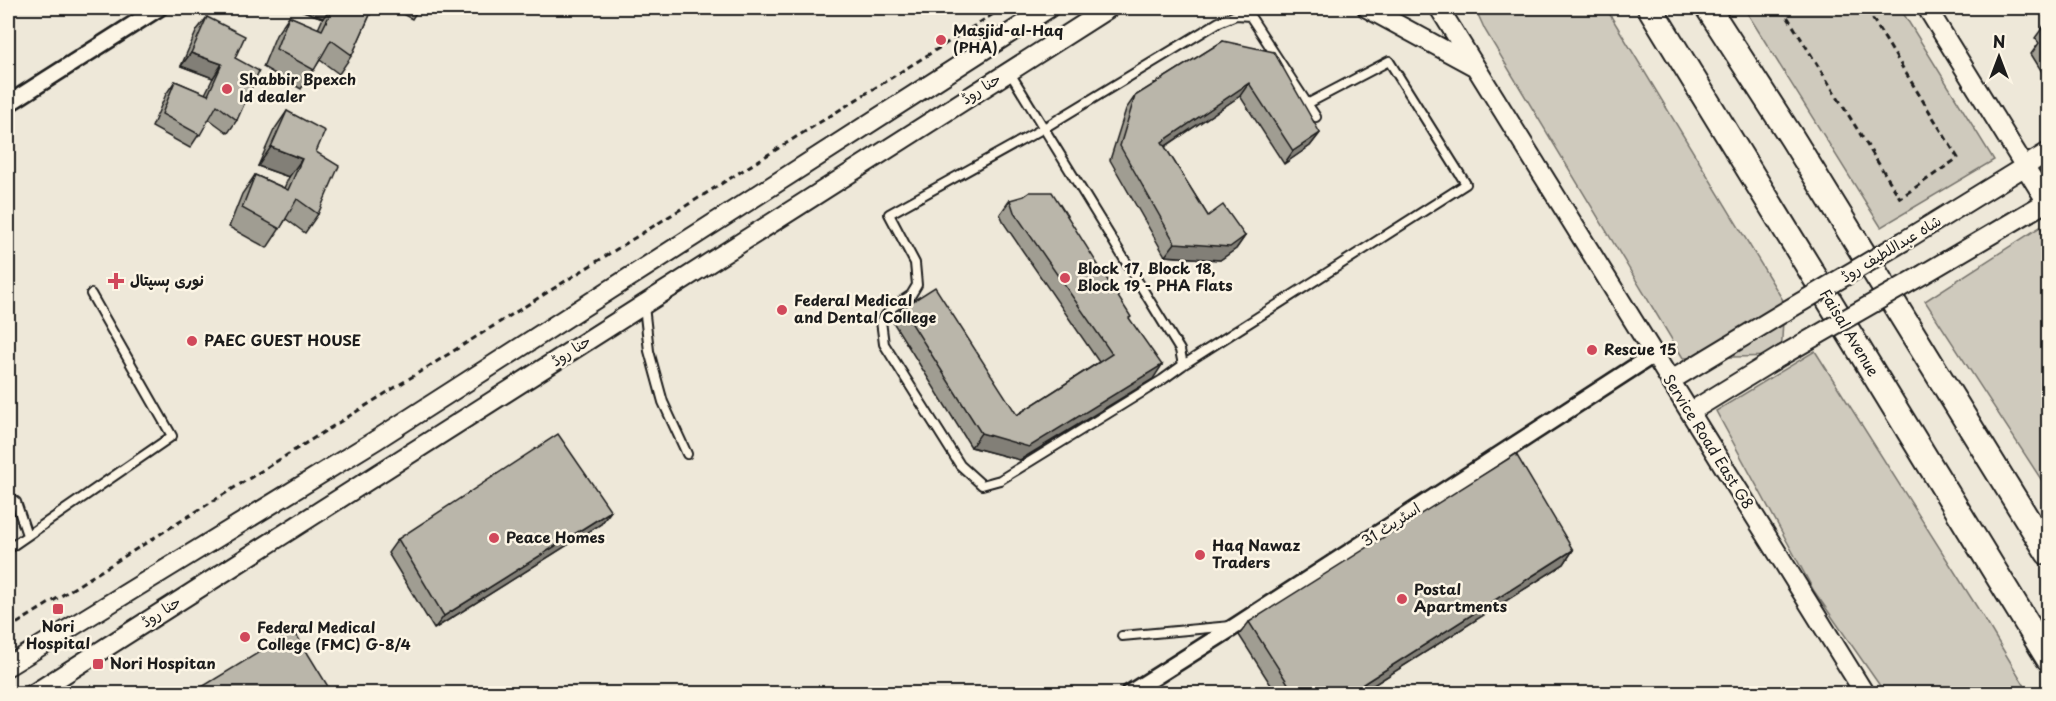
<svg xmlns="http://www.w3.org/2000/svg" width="2056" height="701" viewBox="0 0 2056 701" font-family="'Playpen Sans','Playpen Sans Arabic',sans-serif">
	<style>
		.green { fill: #cfcabd; stroke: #76736c; stroke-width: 1.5 }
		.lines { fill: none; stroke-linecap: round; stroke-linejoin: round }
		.service-casing { stroke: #1c1c1c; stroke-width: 12 }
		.minor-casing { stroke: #1c1c1c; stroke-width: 20 }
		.tertiary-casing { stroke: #1c1c1c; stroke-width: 22 }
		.primary-casing { stroke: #1c1c1c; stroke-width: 28 }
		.path { stroke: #1c1c1c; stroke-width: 3; stroke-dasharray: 6 4.5; stroke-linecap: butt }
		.service { stroke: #fcf5e5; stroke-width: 8 }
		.minor { stroke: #fcf5e5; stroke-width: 15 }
		.tertiary { stroke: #fcf5e5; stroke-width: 18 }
		.primary { stroke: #fcf5e5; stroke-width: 24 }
		.tertiary-bridge-casing { stroke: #1c1c1c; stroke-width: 22; stroke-linecap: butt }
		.tertiary-bridge { stroke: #fcf5e5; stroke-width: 18 }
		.wall { fill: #a09d92; stroke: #1c1c1c; stroke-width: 1.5 }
		.shaded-wall { fill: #827f77; stroke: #1c1c1c; stroke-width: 1.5 }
		.building { fill: #bab6aa; stroke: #1c1c1c; stroke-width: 1.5 }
		.poi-dot { fill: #d1495b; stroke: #fcf5e5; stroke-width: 2 }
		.labels { text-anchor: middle; stroke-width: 5; stroke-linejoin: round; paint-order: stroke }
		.poi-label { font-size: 15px; font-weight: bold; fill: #1c1c1c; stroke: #fcf5e5; text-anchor: start }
		.street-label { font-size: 15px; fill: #1c1c1c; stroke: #fcf5e5 }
	</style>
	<rect width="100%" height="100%" fill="#eee8d9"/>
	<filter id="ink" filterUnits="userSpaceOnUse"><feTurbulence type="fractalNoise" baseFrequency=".0167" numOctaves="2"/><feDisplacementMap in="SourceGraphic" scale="12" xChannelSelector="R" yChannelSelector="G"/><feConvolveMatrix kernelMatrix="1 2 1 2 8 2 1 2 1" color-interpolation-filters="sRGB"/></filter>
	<g filter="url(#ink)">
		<path class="green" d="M 1475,8 L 1606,8 L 1784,302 L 1781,356 L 1683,358 L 1485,30 Z
			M 1744,8 L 1900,8 L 1994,160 L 1881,227 Z
			M 2040,227 L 2048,242 L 2048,490 L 1925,301 Z
			M 1815,351 L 1987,623 L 2029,693 L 1885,693 L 1814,591 L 1716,411 Z"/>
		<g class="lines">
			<defs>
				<path id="service" d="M 1010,73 L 1180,350 L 1183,365
					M 1307,104 L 1389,61 L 1466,184 L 1183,365 L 1162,380 L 1000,480 L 982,485 L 960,465 L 884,344 L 881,321 L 893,307 L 911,295 L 917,285 L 915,263 L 889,214 L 1044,128 L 1219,22 L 1236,15 L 1250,16 L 1316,117
					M 644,306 L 649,351 L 663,402 L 687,454
					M 8,496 L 16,502 L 27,535
					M 8,549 L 172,436 L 91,294
					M 1122,636 L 1231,626"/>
				<path id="minor" d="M 8,104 L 159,8
					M 1128,694 L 1237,625 L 1653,355"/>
				<path id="tertiary" d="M 1367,8 L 1474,66
					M 1439,8 L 1865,694
					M 1927,8 L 2048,204
					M 1904,241 L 2048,152
					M 1924,274 L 2048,201
					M 1670,381 L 1786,311
					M 1690,412 L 1781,356
					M 8,666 L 376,440 L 1049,8
					M 33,694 L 1109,8"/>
				<path id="primary" d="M 1650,8 L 2048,658
					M 1708,8 L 1792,138 L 2048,553"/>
			</defs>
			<use href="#service" class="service-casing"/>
			<use href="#minor" class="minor-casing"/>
			<use href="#tertiary" class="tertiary-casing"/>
			<use href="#primary" class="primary-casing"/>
			<path class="path" d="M 1782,8 L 1900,198 L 1958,158 L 1866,8
				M 8,629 L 1003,8"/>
			<use href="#service" class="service"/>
			<use href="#minor" class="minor"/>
			<use href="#tertiary" class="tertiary"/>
			<use href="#primary" class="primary"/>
			<defs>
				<path id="tertiary-bridge" d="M 1786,311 L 1904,241
					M 1781,356 L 1924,274"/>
			</defs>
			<use href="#tertiary-bridge" class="tertiary-bridge-casing"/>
			<use href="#tertiary-bridge" class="tertiary-bridge"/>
		</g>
		<path class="wall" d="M 295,8 L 373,8 L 352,55 L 339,74 L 320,60 L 301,89 L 263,67 L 276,35 L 289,16 L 318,29 L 323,18 Z
			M 391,8 L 419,8 L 412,19 Z
			M 207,17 L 235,58 L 237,120 L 228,133 L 209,119 L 190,148 L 152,127 L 166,94 L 175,81 L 205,94 L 213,78 L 181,66 L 197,30 Z
			M 2048,20 L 2049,73 L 2044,75 L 2031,54 L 2039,43 L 2035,38 Z
			M 1223,41 L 1320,133 L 1310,146 L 1284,164 L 1240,96 L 1165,147 L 1208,216 L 1245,236 L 1236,249 L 1220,260 L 1165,256 L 1110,160 L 1126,109 L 1135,96 Z
			M 287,111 L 316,152 L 318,214 L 305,233 L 286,219 L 267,248 L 229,227 L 242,194 L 255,175 L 284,188 L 289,177 L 258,166 L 274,130 Z
			M 1010,200 L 1129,319 L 1153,379 L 1020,460 L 971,447 L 893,322 L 902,308 L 1017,415 L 1099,362 L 1005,225 L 1000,214 Z
			M 611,511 L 601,524 L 434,629 L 388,553 L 398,539 Z
			M 1573,550 L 1564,564 L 1361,693 L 1276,693 L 1239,635 L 1249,622 Z"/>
		<path class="shaded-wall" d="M 295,8 L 331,8 L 323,18 Z
			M 191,53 L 222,64 L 213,78 L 181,66 Z
			M 1249,83 L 1240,96 L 1152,155 L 1162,142 Z
			M 1320,133 L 1310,146 L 1284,164 L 1293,151 Z
			M 271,147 L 302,159 L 289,177 L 258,166 Z
			M 1245,236 L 1236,249 L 1220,260 L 1165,256 L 1175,243 Z
			M 1162,365 L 1153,379 L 1020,460 L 971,447 L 981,433 Z
			M 611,511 L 601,524 L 434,629 L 444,616 Z
			M 1573,550 L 1564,564 L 1361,693 L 1349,693 Z"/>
		<path class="building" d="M 333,8 L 373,8 L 352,55 L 331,40 L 314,70 L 276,49 L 289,16 L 322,30 Z
			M 207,17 L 245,36 L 235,58 L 259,71 L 237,120 L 217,105 L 200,135 L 162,114 L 175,81 L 208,95 L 222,64 L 191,53 Z
			M 2049,32 L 2049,43 L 2044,35 Z
			M 1223,41 L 1274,52 L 1320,133 L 1293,151 L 1249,83 L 1162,142 L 1208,216 L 1223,205 L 1245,236 L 1230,247 L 1175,243 L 1120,146 L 1135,96 Z
			M 287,111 L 325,131 L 316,152 L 339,166 L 318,214 L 297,199 L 280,229 L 242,208 L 255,175 L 288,190 L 302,159 L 271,147 Z
			M 1030,192 L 1052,192 L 1131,317 L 1129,318 L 1162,365 L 1029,447 L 981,433 L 902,308 L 935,287 L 1017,415 L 1112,354 L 1014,212 L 1010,200 L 1024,196 Z
			M 558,434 L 611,511 L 444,616 L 398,539 Z
			M 1516,454 L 1573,550 L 1349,693 L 1294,693 L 1249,622 Z
			M 294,631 L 332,693 L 192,693 Z"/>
	</g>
	<g class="poi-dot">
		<circle cx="941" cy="40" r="6"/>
		<circle cx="227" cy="89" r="6"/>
		<circle cx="1065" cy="278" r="6"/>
		<path d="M113 272h6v6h6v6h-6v6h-6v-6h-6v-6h6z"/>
		<circle cx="782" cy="310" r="6"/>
		<circle cx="192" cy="341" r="6"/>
		<circle cx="1592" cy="350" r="6"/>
		<circle cx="494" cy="538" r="6"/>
		<circle cx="1200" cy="555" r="6"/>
		<circle cx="1402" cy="599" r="6"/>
		<rect x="52" y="603" width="12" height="12" rx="3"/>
		<circle cx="245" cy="637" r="6"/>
		<rect x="92" y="658" width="12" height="12" rx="3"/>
	</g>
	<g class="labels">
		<g class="poi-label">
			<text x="953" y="36">Masjid-al-Haq<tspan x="953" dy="17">(PHA)</tspan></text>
			<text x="239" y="85">Shabbir Bpexch<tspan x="239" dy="17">Id dealer</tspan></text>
			<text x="1077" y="274">Block 17, Block 18,<tspan x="1077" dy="17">Block 19 - PHA Flats</tspan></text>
			<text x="130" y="286">نوری ہسپتال</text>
			<text x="794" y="306">Federal Medical<tspan x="794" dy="17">and Dental College</tspan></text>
			<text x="204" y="346">PAEC GUEST HOUSE</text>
			<text x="1604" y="355">Rescue 15</text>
			<text x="506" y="543">Peace Homes</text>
			<text x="1212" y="551">Haq Nawaz<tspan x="1212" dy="17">Traders</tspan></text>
			<text x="1414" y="595">Postal<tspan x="1414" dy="17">Apartments</tspan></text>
			<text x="58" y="632" text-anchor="middle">Nori<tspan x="58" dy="17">Hospital</tspan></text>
			<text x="257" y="633">Federal Medical<tspan x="257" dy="17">College (FMC) G-8/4</tspan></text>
			<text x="110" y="669">Nori Hospitan</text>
		</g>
		<g class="street-label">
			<text transform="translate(981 89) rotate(-33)" y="5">حنا روڈ</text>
			<text transform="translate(1891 249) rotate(-31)" y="5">شاہ عبداللطیف روڈ</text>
			<text transform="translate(1849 333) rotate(59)" y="5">Faisal Avenue</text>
			<text transform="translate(571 351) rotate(-33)" y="5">حنا روڈ</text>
			<text transform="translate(1708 442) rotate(58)" y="5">Service Road East G8</text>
			<text transform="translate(1391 525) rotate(-33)" y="5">اسٹریٹ 31</text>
			<text transform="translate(161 612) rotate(-33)" y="5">حنا روڈ</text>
		</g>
	</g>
	<rect width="2056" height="701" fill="none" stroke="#fcf5e5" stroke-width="30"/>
	<rect x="15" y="15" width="2026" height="671" fill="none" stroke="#1c1c1c" stroke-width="2" filter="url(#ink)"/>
	<g transform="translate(1999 57)" stroke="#fcf5e5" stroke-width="4.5" paint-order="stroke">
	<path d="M0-4.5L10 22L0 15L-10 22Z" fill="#1c1c1c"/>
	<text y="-9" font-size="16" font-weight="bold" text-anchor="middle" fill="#1c1c1c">N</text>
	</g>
</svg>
